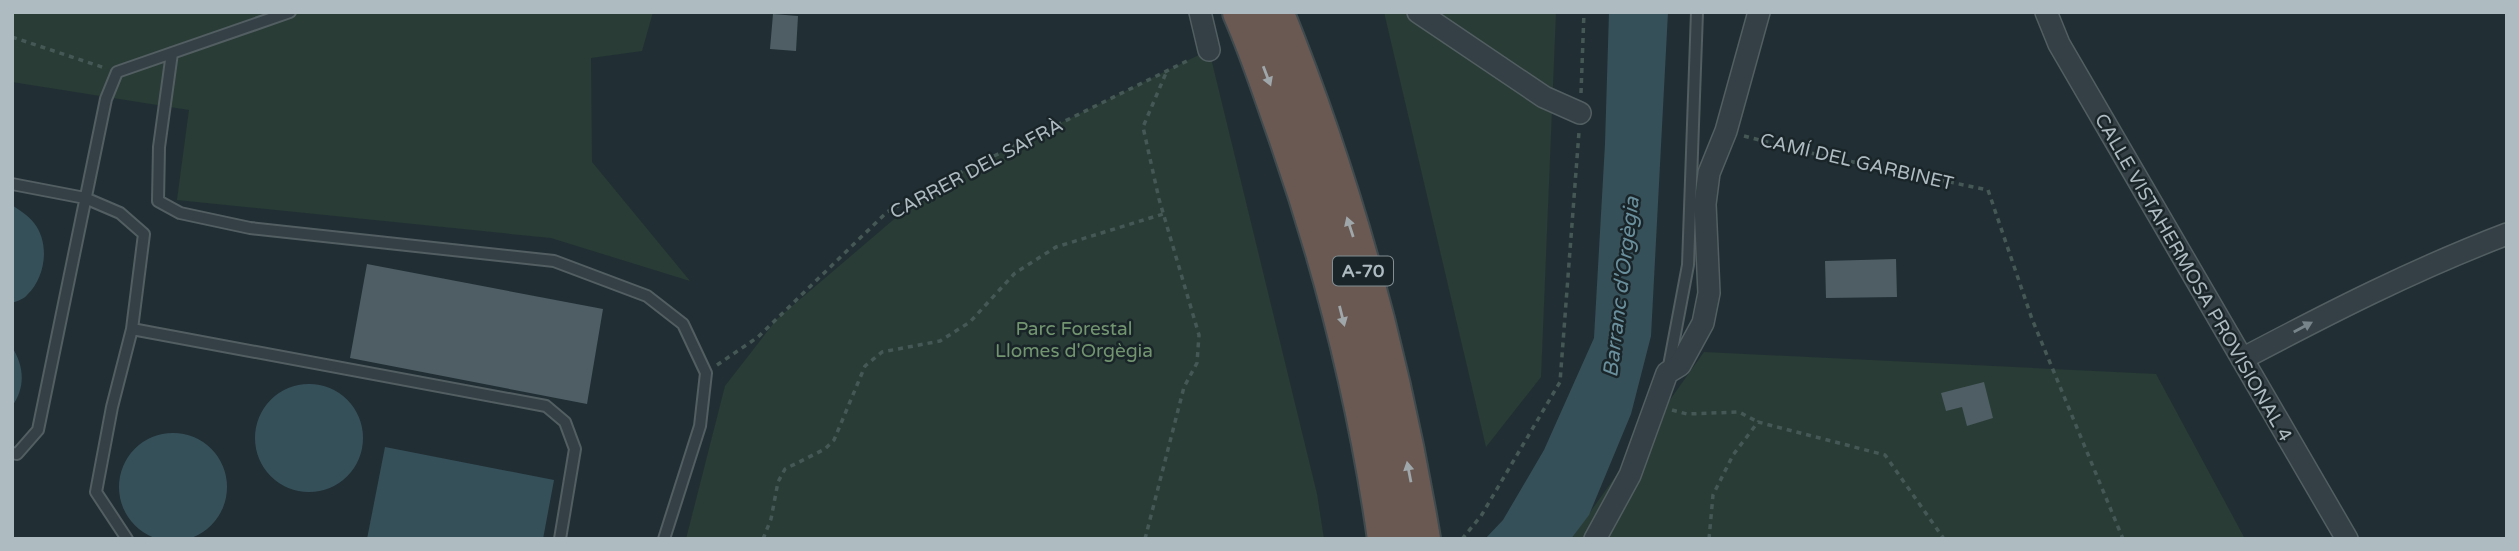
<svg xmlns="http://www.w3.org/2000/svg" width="2519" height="551" viewBox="0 0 2519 551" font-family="'Varela Round',sans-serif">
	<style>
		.green { fill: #293c35 }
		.water { fill: #36505a }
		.building { fill: #4e5e64 }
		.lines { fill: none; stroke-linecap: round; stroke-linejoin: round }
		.lane-casing { stroke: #525e62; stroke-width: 14 }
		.street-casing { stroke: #525e62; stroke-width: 24 }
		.highway-casing { stroke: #3f4b4f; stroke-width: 42 }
		.path { stroke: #465855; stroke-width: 3.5; stroke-dasharray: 5 5; stroke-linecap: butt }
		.lane { stroke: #344045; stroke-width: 10 }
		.street { stroke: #344045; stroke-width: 21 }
		.highway { stroke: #6a5952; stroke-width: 38 }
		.oneway { fill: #a0a7ab }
		.oneway2 { fill: #778489 }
		.labels { text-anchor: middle; stroke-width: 5; stroke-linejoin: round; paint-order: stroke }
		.shield { fill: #1a2529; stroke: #828e93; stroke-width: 2 }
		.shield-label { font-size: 18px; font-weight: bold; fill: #aebbc1 }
		.street-label { font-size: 19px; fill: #aebbc1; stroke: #1a2529 }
		.park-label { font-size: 19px; fill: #729570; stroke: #1a2529 }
		.water-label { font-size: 21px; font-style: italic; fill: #6a909e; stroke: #1a2529 }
	</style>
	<rect width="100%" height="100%" fill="#212f34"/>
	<path class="green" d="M 12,12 L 653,12 L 642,51 L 591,58 L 592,162 L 690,281 L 551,238 L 177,200 L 189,110 L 12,82 Z
		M 1384,12 L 1556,12 L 1541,377 L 1486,447 Z
		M 1209,50 L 1317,494 L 1324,539 L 686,539 L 725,386 L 777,319 L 933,186 Z
		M 1704,352 L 2156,374 L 2245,539 L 1571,539 Z"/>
	<path class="water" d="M 1609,12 L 1668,12 L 1651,336 L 1631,414 L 1589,515 L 1571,539 L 1485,539 L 1503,520 L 1544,450 L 1594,338 L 1605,144 Z
		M 12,205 C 19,210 29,216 34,223 C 50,243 46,277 27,295 C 24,299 17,301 12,303 Z
		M 12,347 C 24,366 26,387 12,406 Z
		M255 438a54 54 0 1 1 108 0a54 54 0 1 1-108 0Z
		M119 487a54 54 0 1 1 108 0a54 54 0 1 1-108 0Z
		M 385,447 L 554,480 L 543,539 L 367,539 Z"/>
	<path class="building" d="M 773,14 L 798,16 L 796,51 L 770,49 Z
		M 1896,259 L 1897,297 L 1826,298 L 1825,261 Z
		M 367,264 L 603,309 L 587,404 L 350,358 Z
		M 1984,382 L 1993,418 L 1967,426 L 1962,407 L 1946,411 L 1941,393 Z"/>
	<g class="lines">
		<defs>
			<path id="lane" d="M 172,53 L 159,147 L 158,201 L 180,213 L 250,228 L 554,261 L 647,296 L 683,324 L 706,373 L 700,426 L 664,539
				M 12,184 L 85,198 L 120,213 L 144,234 L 132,329 L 112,407 L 96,492 L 127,539
				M 132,329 L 546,406 L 565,422 L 575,449 L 560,539
				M 1668,371 L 1688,265 L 1697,12
				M 12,453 L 17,454 L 38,430 L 106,99 L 117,72 L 290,12"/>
			<path id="street" d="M 1200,12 L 1209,50
				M 1418,12 L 1544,97 L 1580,113
				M 2046,12 L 2059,44 L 2347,539
				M 2242,359 C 2329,313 2415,269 2507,234
				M 1595,539 L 1630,475 L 1667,373 L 1680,365 L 1703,323 L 1709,293 L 1705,204 L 1709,173 L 1726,131 L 1759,12"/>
			<path id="highway" d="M 1242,12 C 1258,48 1270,85 1283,122 C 1331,257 1367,397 1387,539
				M 1274,12 C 1343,182 1391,358 1421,539"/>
		</defs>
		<use href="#lane" class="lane-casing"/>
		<use href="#street" class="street-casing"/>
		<use href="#highway" class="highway-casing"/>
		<path class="path" d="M 12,37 L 105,68
			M 1581,93 L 1584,12
			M 1744,136 L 1815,154 L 1988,190 L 2032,319 L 2123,539
			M 717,365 L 758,337 L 887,212 L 933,186 L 1191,59
			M 1672,410 L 1687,414 L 1739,412 L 1758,422
			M 763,539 L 771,519 L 778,482 L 785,469 L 825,449 L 834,440 L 865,366 L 882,352 L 940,341 L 970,322 L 1015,273 L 1056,247 L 1163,214
			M 1145,539 L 1184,387 L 1197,363 L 1199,335 L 1159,199 L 1143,127 L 1166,73
			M 1462,539 L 1481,516 L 1560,382 L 1579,132
			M 1709,539 L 1713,495 L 1733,455 L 1758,422 L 1885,455 L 1944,539"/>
		<use href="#lane" class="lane"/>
		<use href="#street" class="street"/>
		<use href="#highway" class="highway"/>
	</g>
	<defs><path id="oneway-solid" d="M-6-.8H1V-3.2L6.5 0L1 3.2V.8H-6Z" transform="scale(1.75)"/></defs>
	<g class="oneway">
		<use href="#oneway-solid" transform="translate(1267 76) rotate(69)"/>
		<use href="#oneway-solid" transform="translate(1350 227) rotate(-108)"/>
		<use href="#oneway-solid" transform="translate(1342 316) rotate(76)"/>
		<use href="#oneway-solid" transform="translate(1409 472) rotate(-101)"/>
	</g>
	<use class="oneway2" href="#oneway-solid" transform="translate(2303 327) rotate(-28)"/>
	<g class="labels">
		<rect class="shield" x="1333" y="256.5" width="60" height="29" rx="5"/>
		<g class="shield-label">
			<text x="1363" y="277">A-70</text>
		</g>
		<g class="street-label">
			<text transform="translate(1857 161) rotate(13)" y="7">CAMÍ DEL GARBINET</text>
			<text transform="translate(976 168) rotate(-28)" y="7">CARRER DEL SAFRÀ</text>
			<text transform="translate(2194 277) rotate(60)" y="7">CALLE VISTAHERMOSA PROVISIONAL 4</text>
		</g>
		<g class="park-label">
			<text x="1074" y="335">Parc Forestal<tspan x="1074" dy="22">Llomes d'Orgègia</tspan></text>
		</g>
		<g class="water-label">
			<text transform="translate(1621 287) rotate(-83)" y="7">Barranc d'Orgègia</text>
		</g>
	</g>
	<rect width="2519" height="551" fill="none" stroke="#aebbc1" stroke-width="28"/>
</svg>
